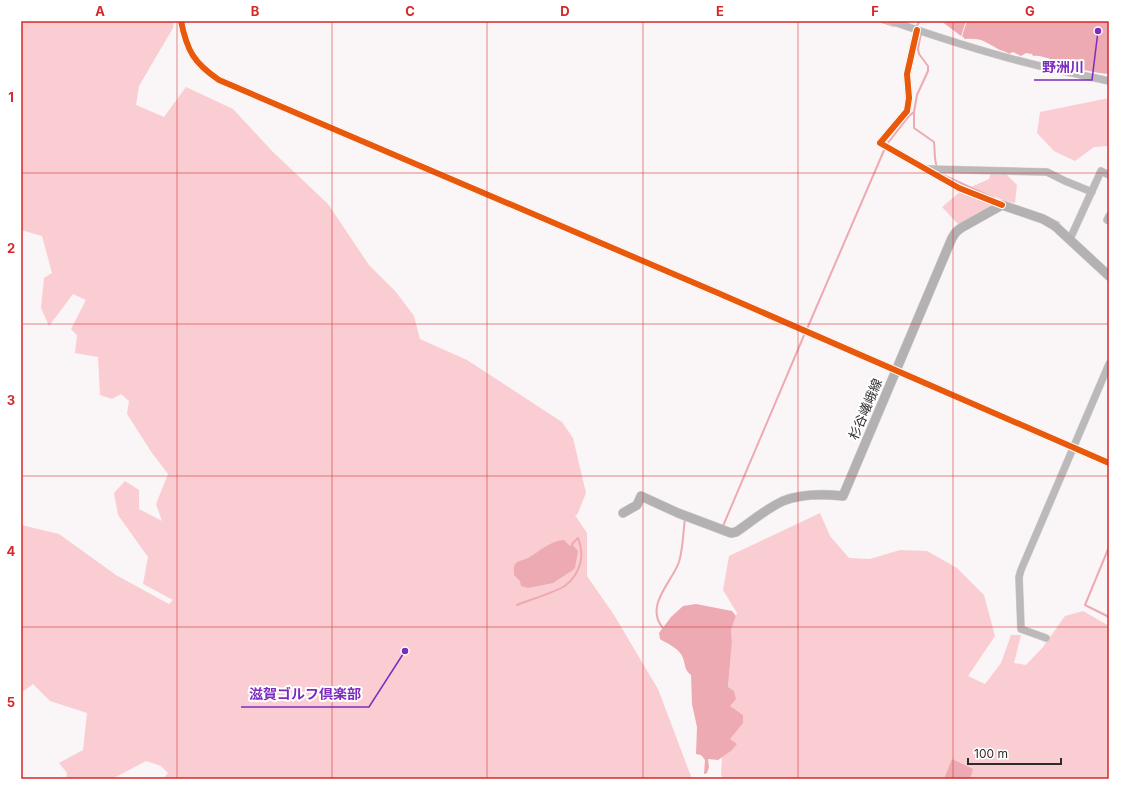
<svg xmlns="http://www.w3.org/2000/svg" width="1130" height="800" viewBox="0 0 1130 800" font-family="Inter,'Noto Sans JP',sans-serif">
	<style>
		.green { fill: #facdd2 }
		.water { fill: #edaab3 }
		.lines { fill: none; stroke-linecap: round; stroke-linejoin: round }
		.stream { stroke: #edaab3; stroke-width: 2 }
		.minor-casing { stroke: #d4d1d2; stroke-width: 8 }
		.major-casing { stroke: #d4d1d2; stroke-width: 10 }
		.minor { stroke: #bbb9ba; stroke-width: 7 }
		.major { stroke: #b4b1b2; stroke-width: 9 }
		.cycleway-casing { stroke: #fff; stroke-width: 8 }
		.cycleway { stroke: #e8590c; stroke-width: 6 }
		.grid { fill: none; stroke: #d62828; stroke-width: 1; stroke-opacity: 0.55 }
		.labels { text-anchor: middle; stroke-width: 4; stroke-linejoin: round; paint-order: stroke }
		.street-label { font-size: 13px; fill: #2d2b2b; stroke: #fff }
		.leader { fill: none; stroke: #7b2cbf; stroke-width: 1.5 }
		.callout-dot { fill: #7b2cbf; stroke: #fff; stroke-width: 1.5 }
		.callout-label { font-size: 14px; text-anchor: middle; font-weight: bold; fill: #7b2cbf; stroke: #fff; stroke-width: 4; stroke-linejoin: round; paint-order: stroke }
		.neatline { fill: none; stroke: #d62828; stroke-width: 1.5 }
		.grid-label { font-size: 13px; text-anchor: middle; font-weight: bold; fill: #d62828 }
	</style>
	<rect width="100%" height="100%" fill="#faf5f6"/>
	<path class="green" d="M 21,21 L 174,21 L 173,28 L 139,86 L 136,105 L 164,117 L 186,87 L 233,109 L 273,152 L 328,204 L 369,265 L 396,292 L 414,316 L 420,339 L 467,360 L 562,422 L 573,438 L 586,493 L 577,515 L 575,515 L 587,533 L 587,576 L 614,615 L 658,689 L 692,779 L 163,779 L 168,773 L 161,766 L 146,761 L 114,778 L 105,779 L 66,779 L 67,773 L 59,763 L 83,750 L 87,713 L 50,701 L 33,684 L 21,693 L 21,525 L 59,534 L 116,575 L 169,604 L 173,600 L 143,584 L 148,557 L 118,515 L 114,493 L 125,481 L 139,490 L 139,509 L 162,521 L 156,504 L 168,474 L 152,453 L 127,414 L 129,401 L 121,394 L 112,399 L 100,395 L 98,357 L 75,353 L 77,335 L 71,329 L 86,300 L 73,294 L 49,326 L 41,308 L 44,278 L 52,273 L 42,236 L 21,230 Z
		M 1109,98 L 1109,146 L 1094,147 L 1075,161 L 1054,151 L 1037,133 L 1040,112 Z
		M 991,172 L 1005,173 L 1017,185 L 1015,203 L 1005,201 L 971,187 L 989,179 Z
		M 961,191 L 994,205 L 959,225 L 942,207 Z
		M 820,513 L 830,536 L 849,558 L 870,559 L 900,550 L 927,551 L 957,568 L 984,595 L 995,636 L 968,676 L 985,684 L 1001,663 L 1011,635 L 1021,635 L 1014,663 L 1026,665 L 1043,647 L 1065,616 L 1083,611 L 1109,626 L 1109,779 L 723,779 L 721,775 L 722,757 L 731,751 L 729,739 L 743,715 L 729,706 L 728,688 L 732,642 L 731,630 L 737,613 L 723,590 L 729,556 Z"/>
	<path class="water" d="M 941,21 L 966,21 L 961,36 Z
		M 967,21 L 1109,21 L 1109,74 C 1096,73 1084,70 1072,67 C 1062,64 1042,54 1033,56 L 1032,54 L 1026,53 L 1021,56 L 1013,52 L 1009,54 C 1006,51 1002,51 998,49 C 984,41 981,38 965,39 L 962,36 Z
		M 564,540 L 570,546 L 572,544 L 578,551 L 575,568 L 573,570 L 553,583 L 528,588 L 521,586 L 520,581 L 514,575 C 514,572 513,565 516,563 C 519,560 524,560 528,558 C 540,551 550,541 564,540 Z
		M 696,604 L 732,611 L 736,616 L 731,630 L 732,642 L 728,687 L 734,691 L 736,699 L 730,706 L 743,715 L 743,723 L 730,739 L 737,744 L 731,751 L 718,760 L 708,759 L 709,767 L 707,773 L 704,774 L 705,760 L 701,755 L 696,754 L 697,727 L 692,704 L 691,675 C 684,669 686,667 683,658 C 680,649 668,644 660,639 L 659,633 L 671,617 L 683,606 Z
		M 952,759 L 973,769 L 970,779 L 944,779 Z"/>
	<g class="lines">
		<path class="stream" d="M 879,21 L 894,26
			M 916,27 L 920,21
			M 914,112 L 914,128 L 934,142 C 935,150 934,160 937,167
			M 887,144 L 909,116 L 914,112 L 917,95 L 928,71 L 928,66 L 919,54 L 918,49 L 921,33
			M 943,175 L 994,198
			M 1047,217 L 1059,223
			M 807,329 L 885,148
			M 723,526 L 805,333
			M 1109,547 L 1085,605 L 1109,617
			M 517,605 C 529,600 557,592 566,585 C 581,573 585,554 578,538 L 572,544
			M 663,628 C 644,606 672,582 679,562 C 683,549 683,533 685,519"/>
		<defs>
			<path id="minor" d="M 181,21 C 187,51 194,63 219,80 L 718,293 L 1109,463
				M 891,21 C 940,38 989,54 1040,66 C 1063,71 1086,76 1109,81
				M 917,30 L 907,74 L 909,98 L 907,111 L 880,143 L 959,188 L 1002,205
				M 927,169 L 1047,172 L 1065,181 L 1092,192
				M 1107,220 L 1109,216
				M 1070,239 L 1101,171 L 1109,175
				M 1046,638 L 1021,629 L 1019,577 L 1021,570 L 1109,364"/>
			<path id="major" d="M 623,513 L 637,505 L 641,496 L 678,513 L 731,533 L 736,532 C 751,522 767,508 783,501 C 800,494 825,494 843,496 L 952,238 L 956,232 L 961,228 L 1002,205 L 1043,219 L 1055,226 L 1109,276"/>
		</defs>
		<use href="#minor" class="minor-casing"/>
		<use href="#major" class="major-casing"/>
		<use href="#minor" class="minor"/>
		<use href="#major" class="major"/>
		<defs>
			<path id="cycleway" d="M 181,21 C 187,51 194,63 219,80 L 718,293 L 1109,463
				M 917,30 L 907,74 L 909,98 L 907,111 L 880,143 L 959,188 L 1002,205"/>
		</defs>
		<use href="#cycleway" class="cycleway-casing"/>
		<use href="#cycleway" class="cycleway"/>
	</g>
	<path class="grid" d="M 177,21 L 177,779M 332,21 L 332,779M 487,21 L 487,779M 643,21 L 643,779M 798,21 L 798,779M 953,21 L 953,779M 21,173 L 1109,173M 21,324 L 1109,324M 21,476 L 1109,476M 21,627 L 1109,627"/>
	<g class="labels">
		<g class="street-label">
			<text transform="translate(865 409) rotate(-67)" y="5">杉谷嶬峨線</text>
		</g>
	</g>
	<path class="leader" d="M1098 31L1092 80H1034M405 651L369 707H241"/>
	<g class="callout-dot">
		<circle cx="1098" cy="31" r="4"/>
		<circle cx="405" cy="651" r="4"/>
	</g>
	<g class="callout-label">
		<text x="1063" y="72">野洲川</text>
		<text x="305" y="699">滋賀ゴルフ倶楽部</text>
	</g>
	<rect width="1130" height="800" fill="none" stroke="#ffffff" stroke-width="44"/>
	<path d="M968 758v6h93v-6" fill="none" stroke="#2d2b2b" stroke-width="2"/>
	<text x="974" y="758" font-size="12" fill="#2d2b2b" stroke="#ffffff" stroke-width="3" paint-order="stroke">100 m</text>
	<rect x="22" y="22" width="1086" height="756" class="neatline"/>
	<g class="grid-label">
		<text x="100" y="16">A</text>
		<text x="255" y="16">B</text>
		<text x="410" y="16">C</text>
		<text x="565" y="16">D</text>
		<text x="720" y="16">E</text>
		<text x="875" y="16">F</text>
		<text x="1030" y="16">G</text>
		<text x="11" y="102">1</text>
		<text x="11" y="253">2</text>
		<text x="11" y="405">3</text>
		<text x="11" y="556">4</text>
		<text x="11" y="707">5</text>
	</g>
</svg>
